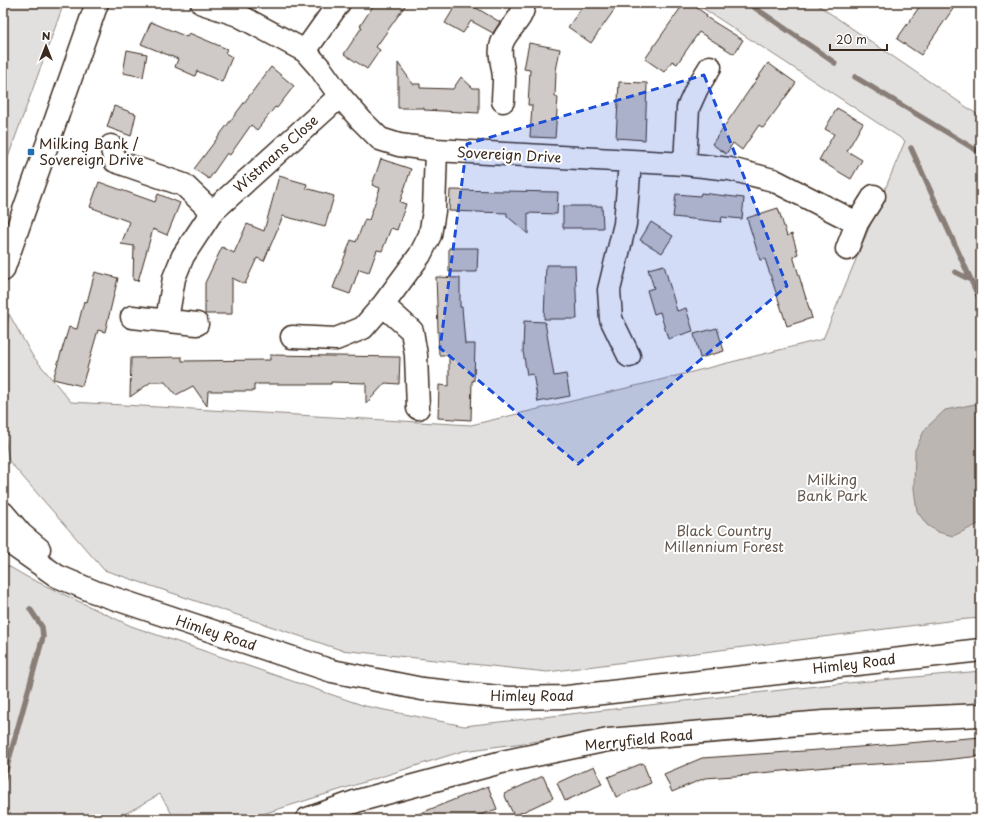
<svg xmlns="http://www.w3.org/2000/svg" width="984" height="822" viewBox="0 0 984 822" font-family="'Playpen Sans',sans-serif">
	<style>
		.green { fill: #e2e0de; stroke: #8e857e }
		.water { fill: #bcb6b3; stroke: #887e77 }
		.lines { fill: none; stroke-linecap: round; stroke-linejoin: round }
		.stream { stroke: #887e77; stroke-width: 5.5 }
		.building { fill: #cfcac7; stroke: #3b2a1e }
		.minor-casing { stroke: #3b2a1e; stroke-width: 25 }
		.major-casing { stroke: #3b2a1e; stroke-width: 25 }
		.minor { stroke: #fff; stroke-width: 22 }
		.major { stroke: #fff; stroke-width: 22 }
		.marked { fill: #1d4ed8; fill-opacity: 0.2; stroke: #1d4ed8; stroke-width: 3; stroke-dasharray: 8 5; stroke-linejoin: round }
		.poi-dot { fill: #1f6fb2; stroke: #fff; stroke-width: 1.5 }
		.labels { text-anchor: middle; stroke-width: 4; stroke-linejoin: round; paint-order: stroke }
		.poi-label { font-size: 14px; fill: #3b2a1e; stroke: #fff; text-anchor: start }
		.street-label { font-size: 14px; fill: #3b2a1e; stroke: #fff }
		.park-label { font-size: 14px; fill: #65584e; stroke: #fff }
	</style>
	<rect width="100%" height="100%" fill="#fff"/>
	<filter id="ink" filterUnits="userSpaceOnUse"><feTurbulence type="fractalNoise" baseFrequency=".025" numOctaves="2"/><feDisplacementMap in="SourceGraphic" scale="8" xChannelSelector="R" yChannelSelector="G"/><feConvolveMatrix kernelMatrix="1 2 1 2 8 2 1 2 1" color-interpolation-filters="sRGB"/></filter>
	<g filter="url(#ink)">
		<path class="green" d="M 7,3 L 64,3 L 3,171 L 3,12 Z
			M 695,3 L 815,3 L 981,117 L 981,618 L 956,620 L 547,672 L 341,650 L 104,570 L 9,461 C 0,417 2,359 9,314 L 32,355 L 71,402 L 471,425 L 652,382 L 823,339 L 905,141 Z
			M 3,563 L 27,577 L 131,626 L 365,706 L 464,726 L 826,685 L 981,671 L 981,703 L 591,734 L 463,751 L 247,819 L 175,819 L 160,794 L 123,815 L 125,819 L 3,819 Z"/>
		<path class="water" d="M 975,404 L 981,404 L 981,523 L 953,536 L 938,532 L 927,525 L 917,511 L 914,489 L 915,450 L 925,429 L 945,410 Z"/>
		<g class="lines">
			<path class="stream" d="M 748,3 L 835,63
				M 855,77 L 981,153
				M 911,148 L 981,302
				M 955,272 L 971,280
				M 3,781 L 43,637 L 42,627 L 30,609"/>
		</g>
		<path class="building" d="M 375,3 L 407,3 L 376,47 L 380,50 L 367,69 L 344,54 L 362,27 L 360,26 Z
			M 457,3 L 468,3 L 500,22 L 493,33 L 471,21 L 463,33 L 445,23 Z
			M 585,3 L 619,3 L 591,43 L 568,27 Z
			M 684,3 L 690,3 L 707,15 L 706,17 L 743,40 L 734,54 L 699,32 L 677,64 L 672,61 L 664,72 L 645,59 Z
			M 922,3 L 957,3 L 921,55 L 897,39 Z
			M 151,22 L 187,37 L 189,33 L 227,49 L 225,53 L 232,57 L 222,82 L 197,71 L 195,76 L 175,67 L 178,59 L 141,44 Z
			M 529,43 L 560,49 L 556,71 L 555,97 L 558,97 L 555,138 L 530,137 L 532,105 L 528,105 L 530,70 L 524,69 Z
			M 127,50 L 147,54 L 143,77 L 123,73 Z
			M 398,63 L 413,84 L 420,84 L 420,88 L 453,89 L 461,77 L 473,88 L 479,88 L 479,113 L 424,110 L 424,108 L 398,108 Z
			M 768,63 L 796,83 L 763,128 L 759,125 L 742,150 L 733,143 L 726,154 L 712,144 Z
			M 271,67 L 294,86 L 277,108 L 275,107 L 257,130 L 251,125 L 230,155 L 227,153 L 209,179 L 194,169 Z
			M 619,82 L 647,83 L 645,140 L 616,138 Z
			M 114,106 L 136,114 L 131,136 L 107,127 Z
			M 837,108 L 863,123 L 847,151 L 862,160 L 851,179 L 819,160 L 834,134 L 825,129 Z
			M 381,159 L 411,169 L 400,202 L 406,204 L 397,230 L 391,228 L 382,251 L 377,250 L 369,272 L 359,269 L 350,294 L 333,288 L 351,240 L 356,242 L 365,219 L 369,220 L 380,188 L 372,185 Z
			M 279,176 L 307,184 L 306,188 L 334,196 L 325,227 L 283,216 L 264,261 L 257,258 L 245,284 L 232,278 L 232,314 L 205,314 L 205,283 L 222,247 L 234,253 L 247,224 L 264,231 Z
			M 99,182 L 155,202 L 158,194 L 180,203 L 167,235 L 153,229 L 138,281 L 133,280 L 134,246 L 121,244 L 130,222 L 90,207 Z
			M 450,190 L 558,192 L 557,214 L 528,213 L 528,234 L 507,216 L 507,213 L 449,211 Z
			M 701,193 L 744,198 L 742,219 L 722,217 L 721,222 L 673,217 L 676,194 L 700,196 Z
			M 563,206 L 602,206 L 603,228 L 563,228 Z
			M 778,208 L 787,236 L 792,234 L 798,254 L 793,256 L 812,318 L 787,326 L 765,259 L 760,260 L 747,218 Z
			M 651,222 L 673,236 L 662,253 L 640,240 Z
			M 449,248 L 478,248 L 477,272 L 449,272 Z
			M 546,265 L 575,265 L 577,319 L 544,319 Z
			M 664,265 L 677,311 L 686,308 L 693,331 L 668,339 L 660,312 L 654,314 L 647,290 L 654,288 L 648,269 Z
			M 95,272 L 118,278 L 105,332 L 98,330 L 82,386 L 53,379 L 69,327 L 77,329 L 84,301 L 87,302 Z
			M 436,277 L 460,278 L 460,307 L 462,307 L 465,344 L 475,344 L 474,381 L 472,381 L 471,420 L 438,418 L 439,385 L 449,386 L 449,355 L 439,355 Z
			M 524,321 L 545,322 L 554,376 L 566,374 L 570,396 L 538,402 L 533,374 L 527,375 L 523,351 Z
			M 717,328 L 724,351 L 700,358 L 694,334 Z
			M 270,355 L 400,357 L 399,384 L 385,383 L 366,404 L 366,383 L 331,382 L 331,384 L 254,384 L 254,391 L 208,391 L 207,406 L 193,386 L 176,395 L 165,382 L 151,382 L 130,397 L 131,358 L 182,357 L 182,361 L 270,360 Z
			M 981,737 L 981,756 L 934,761 L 839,766 L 749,774 L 749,775 L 705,778 L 672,792 L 664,774 L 702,758 L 847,748 Z
			M 643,763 L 651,783 L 616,797 L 608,777 Z
			M 594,766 L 602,784 L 565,801 L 557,783 Z
			M 543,776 L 553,798 L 514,816 L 504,794 Z
			M 488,786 L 497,809 L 469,819 L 406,819 Z"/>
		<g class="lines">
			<defs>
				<path id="minor" d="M 202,3 L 238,15 L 305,51 L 320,68 L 340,96 L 361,120 L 380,139 L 399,145 L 436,150 L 685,164 L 730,169 L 773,180 L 857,223
					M 305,51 L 339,3
					M 503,101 C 503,94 504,87 504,79 C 504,68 498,54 502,43 C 508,27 523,21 524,3
					M 111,146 L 115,161 L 184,185 L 212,212
					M 685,164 L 688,108 L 697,88 L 710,67
					M 847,249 L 857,223 L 874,196
					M 3,270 L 97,3
					M 383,305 L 412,331 L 416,355 L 418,408
					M 132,317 L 197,324
					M 167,320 L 174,278 L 183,256 L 212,212 L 340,96
					M 292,337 L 336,339 L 363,328 L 383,305 L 420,255 L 430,235 L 434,211 L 436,150
					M 629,356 L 611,319 L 609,290 L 625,224 L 630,162
					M 307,819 L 357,801 L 502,762 L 608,740 L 824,722 L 981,715"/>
				<path id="major" d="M 3,513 L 21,534 L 39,549
					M 3,538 L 57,576 L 95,592 L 332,671 L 422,689 L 508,698 L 567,697 L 981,650"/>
			</defs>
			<use href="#minor" class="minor-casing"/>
			<use href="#major" class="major-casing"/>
			<use href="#minor" class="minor"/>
			<use href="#major" class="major"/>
		</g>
	</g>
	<path class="marked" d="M 704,75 L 787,286 L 578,464 L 440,348 L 467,144 Z"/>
	<rect class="poi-dot" x="27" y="148" width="8" height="8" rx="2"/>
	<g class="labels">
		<g class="poi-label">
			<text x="39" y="149">Milking Bank /<tspan x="39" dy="16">Sovereign Drive</tspan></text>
		</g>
		<g class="street-label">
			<text transform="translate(276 154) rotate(-42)" y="5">Wistmans Close</text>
			<text transform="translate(509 155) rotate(3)" y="5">Sovereign Drive</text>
			<text transform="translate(216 633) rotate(18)" y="5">Himley Road</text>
			<text transform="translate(854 664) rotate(-7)" y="5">Himley Road</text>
			<text x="532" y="701">Himley Road</text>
			<text transform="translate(639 740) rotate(-6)" y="5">Merryfield Road</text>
		</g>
		<g class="park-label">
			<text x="832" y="485">Milking<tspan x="832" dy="16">Bank Park</tspan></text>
			<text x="724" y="536">Black Country<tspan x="724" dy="16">Millennium Forest</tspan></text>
		</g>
	</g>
	<rect width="984" height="822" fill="none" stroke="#fff" stroke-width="16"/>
	<rect x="8" y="8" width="968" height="806" fill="none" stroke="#3b2a1e" stroke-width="1.5" filter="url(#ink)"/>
	<g transform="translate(46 46)" stroke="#ffffff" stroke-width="3" paint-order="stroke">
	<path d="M0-3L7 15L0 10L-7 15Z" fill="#3b2a1e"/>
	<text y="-6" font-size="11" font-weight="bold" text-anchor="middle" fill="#3b2a1e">N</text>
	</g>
	<path d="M830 44v6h57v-6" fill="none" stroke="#3b2a1e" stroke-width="2"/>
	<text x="836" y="44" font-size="12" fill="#3b2a1e" stroke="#ffffff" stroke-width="3" paint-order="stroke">20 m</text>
</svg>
